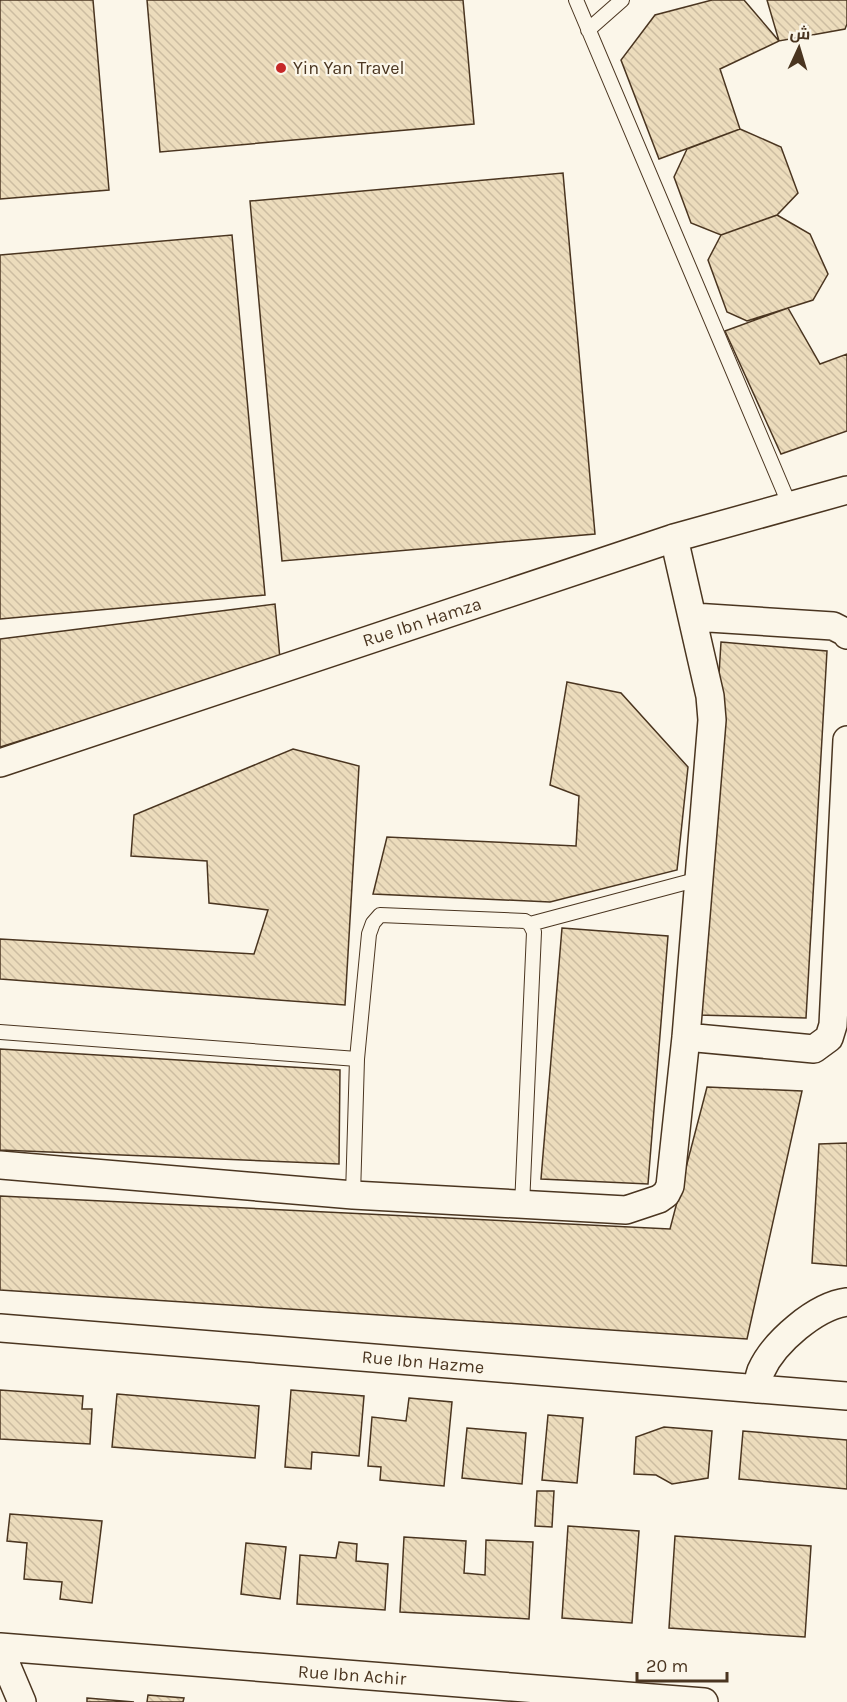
<svg xmlns="http://www.w3.org/2000/svg" width="847" height="1702" viewBox="0 0 847 1702" font-family="Karla,Cairo,sans-serif">
	<style>
		.building { fill: url(#building-back-hatch); stroke: #4a3520; stroke-width: 1.5 }
		.lines { fill: none; stroke-linecap: round; stroke-linejoin: round }
		.lane-casing { stroke: #4a3520; stroke-width: 16 }
		.street-casing { stroke: #4a3520; stroke-width: 30 }
		.lane { stroke: #fbf6e9; stroke-width: 14 }
		.street { stroke: #fbf6e9; stroke-width: 27 }
		.poi-dot { fill: #c62828; stroke: #fbf6e9; stroke-width: 2 }
		.labels { text-anchor: middle; stroke-width: 4.5; stroke-linejoin: round; paint-order: stroke }
		.poi-label { font-size: 18px; fill: #4a3520; stroke: #fbf6e9; text-anchor: start }
		.street-label { font-size: 18px; fill: #4a3520; stroke: #fbf6e9 }
	</style>
	<defs>
		<pattern id="building-back-hatch" width="6" height="6" patternUnits="userSpaceOnUse" patternTransform="scale(1.5)"><rect width="6" height="6" fill="#ecdcbc"/><path d="M-1 5l2 2M0 0l6 6M5-1l2 2" fill="none" stroke="#ccbda1"/></pattern>
	</defs>
	<rect width="100%" height="100%" fill="#fbf6e9"/>
	<path class="building" d="M 0,0 L 93,0 L 109,190 L 0,199 Z
		M 147,0 L 463,0 L 474,124 L 160,152 Z
		M 712,0 L 744,0 L 779,41 L 720,69 L 740,129 L 659,159 L 621,60 L 655,15 Z
		M 767,0 L 847,0 L 847,24 L 845,29 L 779,41 Z
		M 740,129 L 781,147 L 798,193 L 777,215 L 721,235 L 691,223 L 674,177 L 687,149 Z
		M 563,173 L 595,534 L 282,561 L 250,201 Z
		M 777,215 L 810,234 L 828,274 L 813,300 L 747,321 L 727,312 L 708,260 L 721,235 Z
		M 232,235 L 265,595 L 0,619 L 0,255 Z
		M 788,308 L 820,364 L 847,354 L 847,431 L 781,454 L 725,331 Z
		M 275,604 L 280,659 L 0,747 L 0,639 Z
		M 721,642 L 827,651 L 806,1018 L 698,1015 Z
		M 567,682 L 621,693 L 688,767 L 677,870 L 550,902 L 373,894 L 387,837 L 576,846 L 579,796 L 550,785 Z
		M 293,749 L 359,766 L 345,1005 L 0,979 L 0,939 L 254,954 L 268,910 L 209,903 L 207,861 L 131,856 L 134,815 Z
		M 562,928 L 668,936 L 648,1184 L 541,1179 Z
		M 0,1049 L 340,1070 L 339,1164 L 0,1150 Z
		M 707,1087 L 802,1091 L 747,1339 L 0,1290 L 0,1196 L 670,1229 Z
		M 847,1143 L 847,1266 L 812,1263 L 819,1144 Z
		M 0,1390 L 83,1396 L 82,1409 L 92,1409 L 90,1444 L 0,1439 Z
		M 291,1390 L 364,1396 L 359,1456 L 312,1452 L 311,1469 L 285,1467 Z
		M 117,1394 L 259,1406 L 255,1458 L 112,1447 Z
		M 409,1398 L 452,1402 L 444,1486 L 380,1480 L 381,1467 L 368,1466 L 372,1417 L 406,1421 Z
		M 548,1415 L 583,1418 L 577,1483 L 542,1480 Z
		M 664,1427 L 712,1431 L 708,1478 L 672,1484 L 656,1475 L 634,1474 L 636,1437 Z
		M 467,1428 L 526,1433 L 522,1484 L 462,1478 Z
		M 743,1431 L 847,1440 L 847,1489 L 739,1479 Z
		M 537,1491 L 554,1491 L 552,1527 L 535,1526 Z
		M 10,1514 L 102,1521 L 92,1603 L 60,1599 L 62,1582 L 24,1579 L 27,1543 L 7,1541 Z
		M 568,1526 L 639,1531 L 632,1623 L 562,1618 Z
		M 675,1536 L 811,1546 L 805,1637 L 669,1628 Z
		M 404,1537 L 466,1541 L 464,1573 L 485,1575 L 486,1540 L 533,1542 L 529,1619 L 400,1612 Z
		M 339,1542 L 357,1544 L 356,1561 L 388,1564 L 385,1610 L 297,1604 L 300,1555 L 336,1558 Z
		M 246,1543 L 286,1547 L 280,1599 L 241,1594 Z
		M 148,1695 L 184,1698 L 183,1702 L 147,1702 Z
		M 87,1698 L 134,1702 L 87,1702 Z"/>
	<g class="lines">
		<defs>
			<path id="lane" d="M 576,0 L 790,506
				M 588,30 L 622,0
				M 530,924 L 699,879
				M 0,1032 L 357,1059
				M 353,1195 L 357,1059 L 369,934 L 373,923 L 380,915 L 525,921 L 530,924 L 534,932 L 522,1206"/>
			<path id="street" d="M 693,617 L 833,626 L 845,632 L 847,635
				M 0,763 L 674,538 L 847,490
				M 686,1037 L 814,1049 L 829,1038 L 833,1025 L 847,740
				M 0,1165 L 353,1195 L 626,1210 L 659,1199 L 666,1194 L 670,1186 L 686,1037 L 712,720 L 710,696 L 674,538
				M 0,1328 L 847,1396
				M 756,1389 C 758,1383 759,1377 761,1371 C 774,1342 816,1306 847,1302
				M 0,1647 L 704,1702
				M 0,1650 L 22,1702"/>
		</defs>
		<use href="#lane" class="lane-casing"/>
		<use href="#street" class="street-casing"/>
		<use href="#lane" class="lane"/>
		<use href="#street" class="street"/>
	</g>
	<circle class="poi-dot" cx="281" cy="68" r="6"/>
	<g class="labels">
		<g class="poi-label">
			<text x="293" y="74">Yin Yan Travel</text>
		</g>
		<g class="street-label">
			<text transform="translate(422 622) rotate(-18)" y="6">Rue Ibn Hamza</text>
			<text transform="translate(423 1362) rotate(5)" y="6">Rue Ibn Hazme</text>
			<text transform="translate(352 1675) rotate(4)" y="6">Rue Ibn Achir</text>
		</g>
	</g>
	<g transform="translate(799 48) rotate(4)" stroke="#fbf6e9" stroke-width="4.5" paint-order="stroke">
	<path d="M0-4.5L10 22L0 15L-10 22Z" fill="#4a3520"/>
	<text y="-9" font-size="16" font-weight="bold" text-anchor="middle" fill="#4a3520">ش</text>
	</g>
	<path d="M637 1672v9h90v-9" fill="none" stroke="#4a3520" stroke-width="3"/>
	<text x="646" y="1672" font-size="18" fill="#4a3520" stroke="#fbf6e9" stroke-width="4.5" paint-order="stroke">20 m</text>
</svg>
